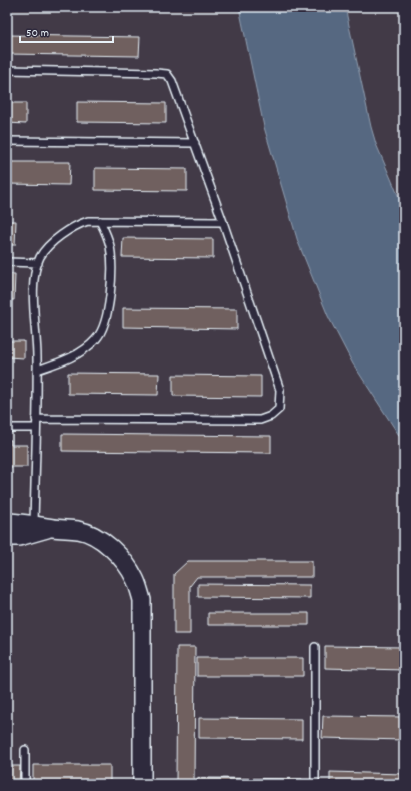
<svg xmlns="http://www.w3.org/2000/svg" width="411" height="791" viewBox="0 0 411 791" font-family="Dekko,sans-serif">
	<style>
		.water { fill: #566881; stroke: #909fb1 }
		.building { fill: #70615e; stroke: #e8f1f8 }
		.lines { fill: none; stroke-linecap: round; stroke-linejoin: round }
		.service-casing { stroke: #e8f1f8; stroke-width: 10 }
		.tertiary-casing { stroke: #e8f1f8; stroke-width: 20 }
		.service { stroke: #2f2a3d; stroke-width: 7 }
		.tertiary { stroke: #2f2a3d; stroke-width: 17 }
	</style>
	<rect width="100%" height="100%" fill="#423a47"/>
	<filter id="ink" filterUnits="userSpaceOnUse"><feTurbulence type="fractalNoise" baseFrequency=".025" numOctaves="2"/><feDisplacementMap in="SourceGraphic" scale="8" xChannelSelector="R" yChannelSelector="G"/><feConvolveMatrix kernelMatrix="1 2 1 2 8 2 1 2 1" color-interpolation-filters="sRGB"/></filter>
	<g filter="url(#ink)">
		<path class="water" d="M 239,7 L 345,7 L 371,127 L 376,144 L 404,209 L 404,443 L 353,364 L 328,316 L 298,242 L 264,127 Z"/>
		<path class="building" d="M 7,35 L 140,37 L 139,56 L 7,54 Z
			M 77,102 L 166,103 L 166,123 L 77,122 Z
			M 7,103 L 26,103 L 26,124 L 7,123 Z
			M 7,162 L 70,162 L 69,185 L 7,184 Z
			M 95,168 L 187,169 L 187,191 L 95,190 Z
			M 7,221 L 16,221 L 15,245 L 7,245 Z
			M 123,238 L 213,239 L 213,258 L 122,257 Z
			M 7,274 L 15,274 L 14,300 L 7,300 Z
			M 123,308 L 237,309 L 237,329 L 123,327 Z
			M 7,341 L 24,341 L 24,358 L 7,357 Z
			M 68,373 L 159,374 L 158,395 L 68,394 Z
			M 173,375 L 261,376 L 261,397 L 173,396 Z
			M 62,434 L 271,436 L 271,453 L 62,451 Z
			M 7,440 L 11,440 L 11,445 L 27,445 L 27,467 L 7,467 Z
			M 188,561 L 312,561 L 312,577 L 197,577 L 190,586 L 190,634 L 174,634 L 174,574 Z
			M 198,584 L 310,585 L 310,598 L 198,597 Z
			M 208,613 L 309,613 L 309,625 L 208,625 Z
			M 325,646 L 404,647 L 404,670 L 325,668 Z
			M 177,647 L 195,647 L 194,784 L 176,784 Z
			M 197,658 L 303,658 L 303,676 L 197,676 Z
			M 323,716 L 404,717 L 404,740 L 322,738 Z
			M 199,718 L 302,719 L 302,739 L 199,738 Z
			M 33,765 L 110,765 L 110,784 L 33,784 Z
			M 7,766 L 20,766 L 19,784 L 7,784 Z
			M 330,772 L 404,774 L 404,784 L 330,784 Z
			M 197,778 L 302,779 L 302,784 L 197,784 Z"/>
		<g class="lines">
			<defs>
				<path id="service" d="M 7,70 L 156,73 L 167,74 L 172,81 L 223,222 L 280,390 L 279,409 L 271,416 L 260,420 L 36,419
					M 7,141 L 195,143
					M 7,262 L 38,263
					M 37,370 C 58,363 81,356 96,339 C 111,323 114,268 110,246 C 108,237 104,229 100,221
					M 7,428 L 36,428
					M 34,525 C 35,469 38,413 37,357 C 37,329 27,282 40,257 C 48,242 72,226 88,221 L 223,222
					M 25,750 L 25,784
					M 315,784 L 315,647"/>
				<path id="tertiary" d="M 7,522 C 23,522 37,526 53,528 C 61,529 70,529 78,530 C 101,534 125,558 135,579 C 138,585 140,593 142,600 L 142,784
					M 7,537 L 19,537 L 47,529"/>
			</defs>
			<use href="#service" class="service-casing"/>
			<use href="#tertiary" class="tertiary-casing"/>
			<use href="#service" class="service"/>
			<use href="#tertiary" class="tertiary"/>
		</g>
	</g>
	<rect width="411" height="791" fill="none" stroke="#2f2a3d" stroke-width="24"/>
	<rect x="12" y="12" width="387" height="767" fill="none" stroke="#e8f1f8" stroke-width="1.5" filter="url(#ink)"/>
	<path d="M20 36v6h93v-6" fill="none" stroke="#e8f1f8" stroke-width="2"/>
	<text x="26" y="36" font-size="12" fill="#e8f1f8" stroke="#2f2a3d" stroke-width="3" paint-order="stroke">50 m</text>
</svg>
